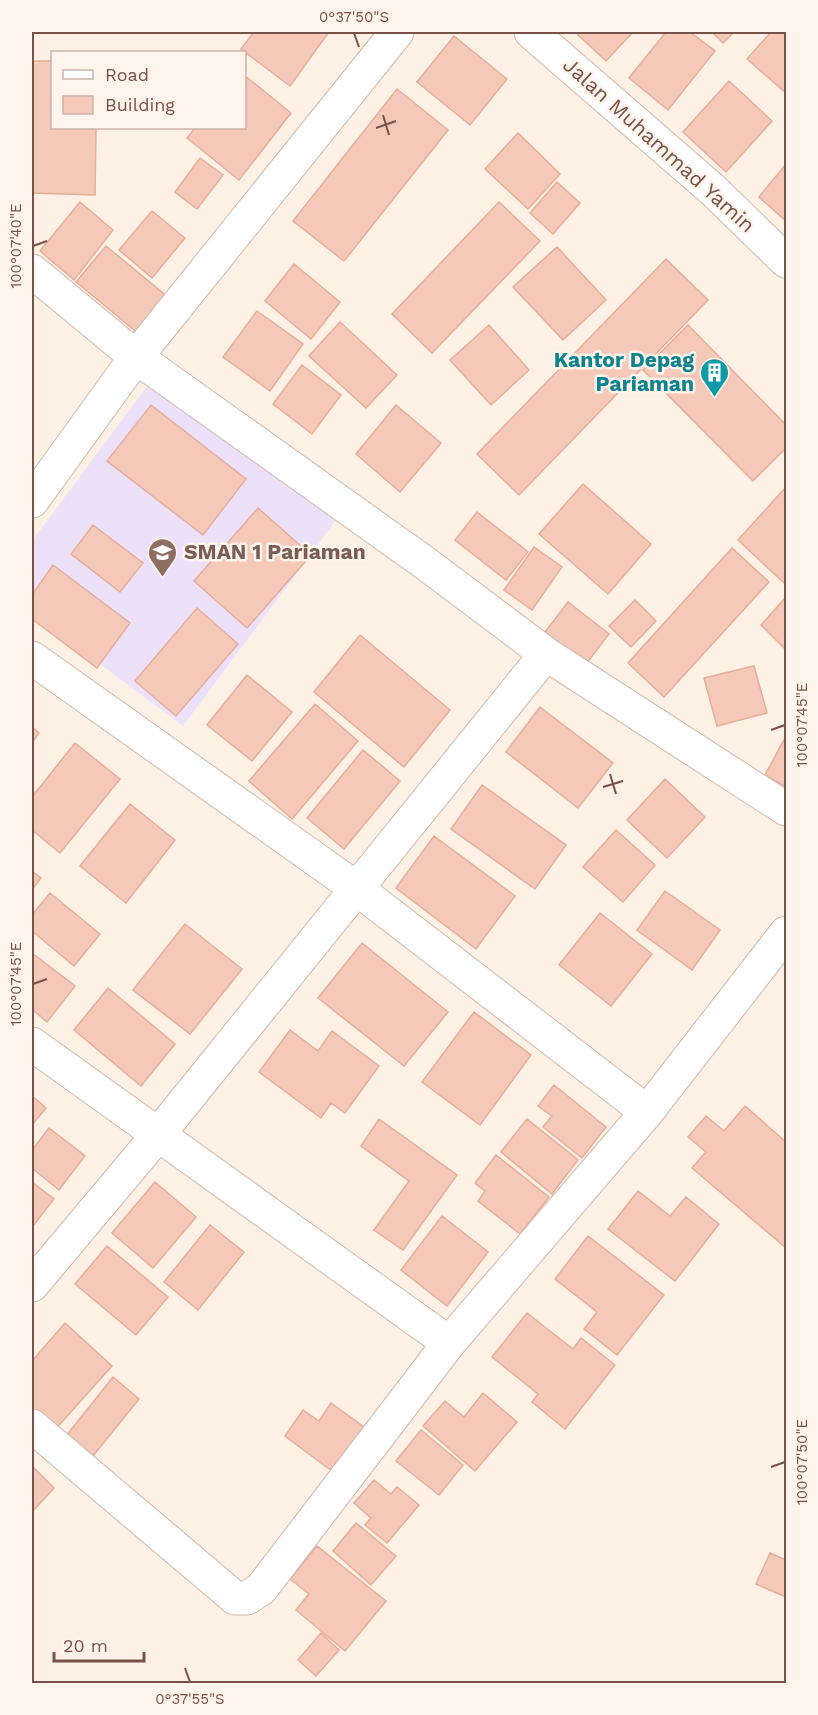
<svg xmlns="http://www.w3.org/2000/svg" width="818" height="1715" viewBox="0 0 818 1715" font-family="'Work Sans',sans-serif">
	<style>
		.education { fill: #ede1fa }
		.building { fill: #f4c9ba; stroke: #e7ad9a; stroke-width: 1.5 }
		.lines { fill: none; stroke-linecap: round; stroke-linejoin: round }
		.street-casing { stroke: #d1b8ac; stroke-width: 35 }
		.secondary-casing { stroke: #d4b7aa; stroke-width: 35 }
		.street { stroke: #fff; stroke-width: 33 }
		.secondary { stroke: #fff; stroke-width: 33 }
		.ticks { fill: none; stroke: #775248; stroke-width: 2 }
		.labels { text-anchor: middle; stroke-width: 5; stroke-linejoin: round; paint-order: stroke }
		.street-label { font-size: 21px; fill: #775248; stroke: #fff4eb }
		.culture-label { font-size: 21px; font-weight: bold; fill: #0d838f; stroke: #fff4eb; text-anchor: end }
		.education-label { font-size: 21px; font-weight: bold; fill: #785e54; stroke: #fff4eb; text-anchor: start }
		.neatline { fill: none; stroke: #775248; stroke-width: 2 }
		.ticks-label { font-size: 15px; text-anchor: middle; fill: #775248 }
	</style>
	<rect width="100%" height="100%" fill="#fdf0e4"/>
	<path class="education" d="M 151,381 L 336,520 L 183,726 L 32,613 L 32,541 Z"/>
	<path class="building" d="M 254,32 L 329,32 L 290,86 L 241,49 Z
		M 575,32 L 633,32 L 606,61 Z
		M 666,32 L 690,32 L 715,51 L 668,110 L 629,78 Z
		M 712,32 L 734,32 L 723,43 Z
		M 771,32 L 786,32 L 786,93 L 747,59 Z
		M 454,36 L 507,79 L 470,125 L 417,82 Z
		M 32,61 L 52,61 L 52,128 L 96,128 L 95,195 L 32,193 Z
		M 244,75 L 291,113 L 239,180 L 187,138 L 195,128 L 244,128 Z
		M 729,81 L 772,121 L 726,172 L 683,132 Z
		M 397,89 L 448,130 L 344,261 L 293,221 Z
		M 518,133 L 560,174 L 528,209 L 485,169 Z
		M 200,158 L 223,175 L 197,209 L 175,192 Z
		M 786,164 L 786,221 L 759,197 Z
		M 557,182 L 580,203 L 553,234 L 530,213 Z
		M 80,202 L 113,230 L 74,280 L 40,251 Z
		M 499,202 L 540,241 L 432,353 L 392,314 Z
		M 152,211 L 185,238 L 152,278 L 119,250 Z
		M 106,246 L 168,297 L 139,334 L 76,282 Z
		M 557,247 L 606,300 L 563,340 L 513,287 Z
		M 666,259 L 708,300 L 519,495 L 477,454 Z
		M 294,264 L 340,302 L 311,339 L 265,301 Z
		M 257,311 L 303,344 L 270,391 L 223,357 Z
		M 340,322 L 397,375 L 366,408 L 309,356 Z
		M 489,325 L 529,370 L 491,405 L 450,360 Z
		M 688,325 L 786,425 L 786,448 L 753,481 L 643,370 Z
		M 302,365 L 341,395 L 312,434 L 273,404 Z
		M 151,405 L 246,479 L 203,535 L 107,461 Z
		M 396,405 L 441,443 L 400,492 L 356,454 Z
		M 583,484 L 651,544 L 608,594 L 539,534 Z
		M 786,487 L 786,581 L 784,583 L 738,540 Z
		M 258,508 L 311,555 L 247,628 L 194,581 Z
		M 477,512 L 528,552 L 506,580 L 455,540 Z
		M 93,525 L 143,563 L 120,592 L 71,554 Z
		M 534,547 L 562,567 L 532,610 L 504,590 Z
		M 732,548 L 769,582 L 664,697 L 628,663 Z
		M 53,565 L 130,623 L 97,668 L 32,619 L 32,595 Z
		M 786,597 L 786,650 L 761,625 Z
		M 635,600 L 656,621 L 631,647 L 609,626 Z
		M 568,602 L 609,634 L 586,664 L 545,632 Z
		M 197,608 L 238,644 L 176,716 L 135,681 Z
		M 360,635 L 450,710 L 404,767 L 314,692 Z
		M 754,666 L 767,713 L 717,726 L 704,678 Z
		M 247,675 L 292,712 L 252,761 L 207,725 Z
		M 315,704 L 358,741 L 292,819 L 249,781 Z
		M 540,707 L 613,763 L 578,808 L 506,752 Z
		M 32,727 L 39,733 L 32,743 Z
		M 785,738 L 786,739 L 786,787 L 765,775 Z
		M 75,743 L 120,779 L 60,853 L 32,830 L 32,797 Z
		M 363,750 L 400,781 L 344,849 L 307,818 Z
		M 665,779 L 705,817 L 667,858 L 627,820 Z
		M 482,785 L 566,845 L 535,889 L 451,829 Z
		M 130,804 L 175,840 L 126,903 L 80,866 Z
		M 616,830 L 655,865 L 623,902 L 583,867 Z
		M 434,836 L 515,896 L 476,949 L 396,888 Z
		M 32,871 L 41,878 L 32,890 Z
		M 665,891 L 720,930 L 692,970 L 637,930 Z
		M 50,893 L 100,934 L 74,966 L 32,931 L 32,915 Z
		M 600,913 L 652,954 L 611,1006 L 559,965 Z
		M 185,924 L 242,969 L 190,1034 L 133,990 Z
		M 362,943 L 448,1012 L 404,1066 L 318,998 Z
		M 32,953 L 75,986 L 47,1022 L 32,1009 Z
		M 108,988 L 175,1044 L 141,1086 L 74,1030 Z
		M 474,1012 L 531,1055 L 480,1125 L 422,1082 Z
		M 290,1030 L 318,1051 L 332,1031 L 379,1066 L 345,1113 L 331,1103 L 321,1118 L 259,1072 Z
		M 554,1085 L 606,1127 L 582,1158 L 543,1127 L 552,1116 L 538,1106 Z
		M 32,1096 L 46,1108 L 32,1125 Z
		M 745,1106 L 786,1142 L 786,1248 L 692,1168 L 706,1152 L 688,1137 L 706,1116 L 724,1131 Z
		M 379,1119 L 457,1175 L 403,1250 L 374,1230 L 409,1181 L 361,1146 Z
		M 527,1119 L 578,1160 L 552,1194 L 501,1152 Z
		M 49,1128 L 85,1156 L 59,1190 L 32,1168 L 32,1150 Z
		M 496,1155 L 549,1197 L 520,1234 L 478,1201 L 485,1191 L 475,1183 Z
		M 32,1182 L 54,1199 L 32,1227 Z
		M 155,1182 L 196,1217 L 153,1268 L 112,1233 Z
		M 638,1191 L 670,1216 L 686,1197 L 719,1224 L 675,1281 L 608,1229 Z
		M 442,1216 L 488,1252 L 447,1306 L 401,1270 Z
		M 210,1225 L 244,1252 L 198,1310 L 164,1282 Z
		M 588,1236 L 664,1295 L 617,1355 L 584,1329 L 597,1312 L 555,1279 Z
		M 107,1246 L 168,1297 L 136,1335 L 75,1284 Z
		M 527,1313 L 573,1349 L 581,1338 L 615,1365 L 565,1429 L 532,1402 L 538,1394 L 492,1357 Z
		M 65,1323 L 112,1366 L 53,1432 L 32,1413 L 32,1361 Z
		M 113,1377 L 139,1399 L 89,1461 L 63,1440 Z
		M 483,1393 L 517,1422 L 475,1471 L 423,1426 L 445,1401 L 464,1417 Z
		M 331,1403 L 364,1427 L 332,1471 L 285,1436 L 303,1410 L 319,1421 Z
		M 421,1430 L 463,1465 L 439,1495 L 396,1461 Z
		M 32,1466 L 54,1488 L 32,1512 Z
		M 374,1480 L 391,1494 L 397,1487 L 419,1505 L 387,1543 L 365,1525 L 371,1518 L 354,1503 Z
		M 356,1523 L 396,1556 L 371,1585 L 333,1551 Z
		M 317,1546 L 386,1601 L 345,1651 L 296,1610 L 309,1594 L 290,1579 Z
		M 770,1553 L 786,1560 L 786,1597 L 756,1584 Z
		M 321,1633 L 339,1650 L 316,1676 L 298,1660 Z"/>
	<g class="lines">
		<defs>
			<path id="street" d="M 32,271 L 136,357 L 425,563 L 546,654 L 786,809
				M 32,501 L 136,357 L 397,32
				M 32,658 L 356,888 L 647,1112
				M 32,1044 L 449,1343
				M 32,1285 L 157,1136 L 546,654
				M 32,1426 L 235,1598 L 247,1598 L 261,1589 L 449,1343 L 647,1112 L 786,933"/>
			<path id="secondary" d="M 531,32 L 713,190 L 786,261"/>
		</defs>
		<use href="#street" class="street-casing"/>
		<use href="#secondary" class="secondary-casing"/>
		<use href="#street" class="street"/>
		<use href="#secondary" class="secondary"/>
	</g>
	<path class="ticks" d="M 354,33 L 359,47M 383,115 L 389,135M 376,128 L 396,121M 33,246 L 47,241M 771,730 L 785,725M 610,774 L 616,794M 603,787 L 623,781M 33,984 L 47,979M 771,1467 L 785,1462M 185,1668 L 190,1682"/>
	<defs>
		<symbol id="building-pin" viewBox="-11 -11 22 30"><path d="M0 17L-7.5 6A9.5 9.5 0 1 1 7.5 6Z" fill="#0f9aa8" stroke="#fff4eb"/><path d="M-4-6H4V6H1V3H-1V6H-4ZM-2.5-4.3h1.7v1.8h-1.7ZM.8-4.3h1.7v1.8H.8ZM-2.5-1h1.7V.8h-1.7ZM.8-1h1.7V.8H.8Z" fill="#fff"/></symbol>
		<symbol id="school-pin" viewBox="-11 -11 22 30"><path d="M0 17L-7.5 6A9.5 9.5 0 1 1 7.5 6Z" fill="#8d6e63" stroke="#fff4eb"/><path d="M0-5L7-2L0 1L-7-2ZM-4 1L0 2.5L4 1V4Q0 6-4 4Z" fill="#fff"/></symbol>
	</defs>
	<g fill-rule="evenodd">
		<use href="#building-pin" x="698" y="356" width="33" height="45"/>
		<use href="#school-pin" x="146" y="536" width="33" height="45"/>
	</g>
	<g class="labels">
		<g class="street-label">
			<text transform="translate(659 145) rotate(42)" y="7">Jalan Muhammad Yamin</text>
		</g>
		<g class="culture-label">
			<text x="694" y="367">Kantor Depag<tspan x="694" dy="24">Pariaman</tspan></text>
		</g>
		<g class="education-label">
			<text x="184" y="559">SMAN 1 Pariaman</text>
		</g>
	</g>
	<rect width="818" height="1715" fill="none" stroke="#fff4eb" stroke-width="66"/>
	<rect x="51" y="51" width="195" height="78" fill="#fff4eb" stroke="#c9b3aa" stroke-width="1.5"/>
	<rect x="63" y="70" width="30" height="9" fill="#ffffff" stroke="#c9b3aa" stroke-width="1.5"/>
	<text x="105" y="81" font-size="18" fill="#775248">Road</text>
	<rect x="63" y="96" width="30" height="18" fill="#f4c9ba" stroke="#c9b3aa" stroke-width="1.5"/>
	<text x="105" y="111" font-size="18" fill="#775248">Building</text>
	<path d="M54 1652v9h90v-9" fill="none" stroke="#775248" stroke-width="3"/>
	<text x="63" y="1652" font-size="18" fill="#775248" stroke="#fff4eb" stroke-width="4.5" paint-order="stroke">20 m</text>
	<rect x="33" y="33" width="752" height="1649" class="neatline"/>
	<g class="ticks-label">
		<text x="354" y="22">0°37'50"S</text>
		<text transform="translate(16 246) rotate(-90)" y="5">100°07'40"E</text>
		<text transform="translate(802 725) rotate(-90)" y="5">100°07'45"E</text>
		<text transform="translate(16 984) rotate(-90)" y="5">100°07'45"E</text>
		<text transform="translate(802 1462) rotate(-90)" y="5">100°07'50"E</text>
		<text x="190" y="1704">0°37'55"S</text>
	</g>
</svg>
